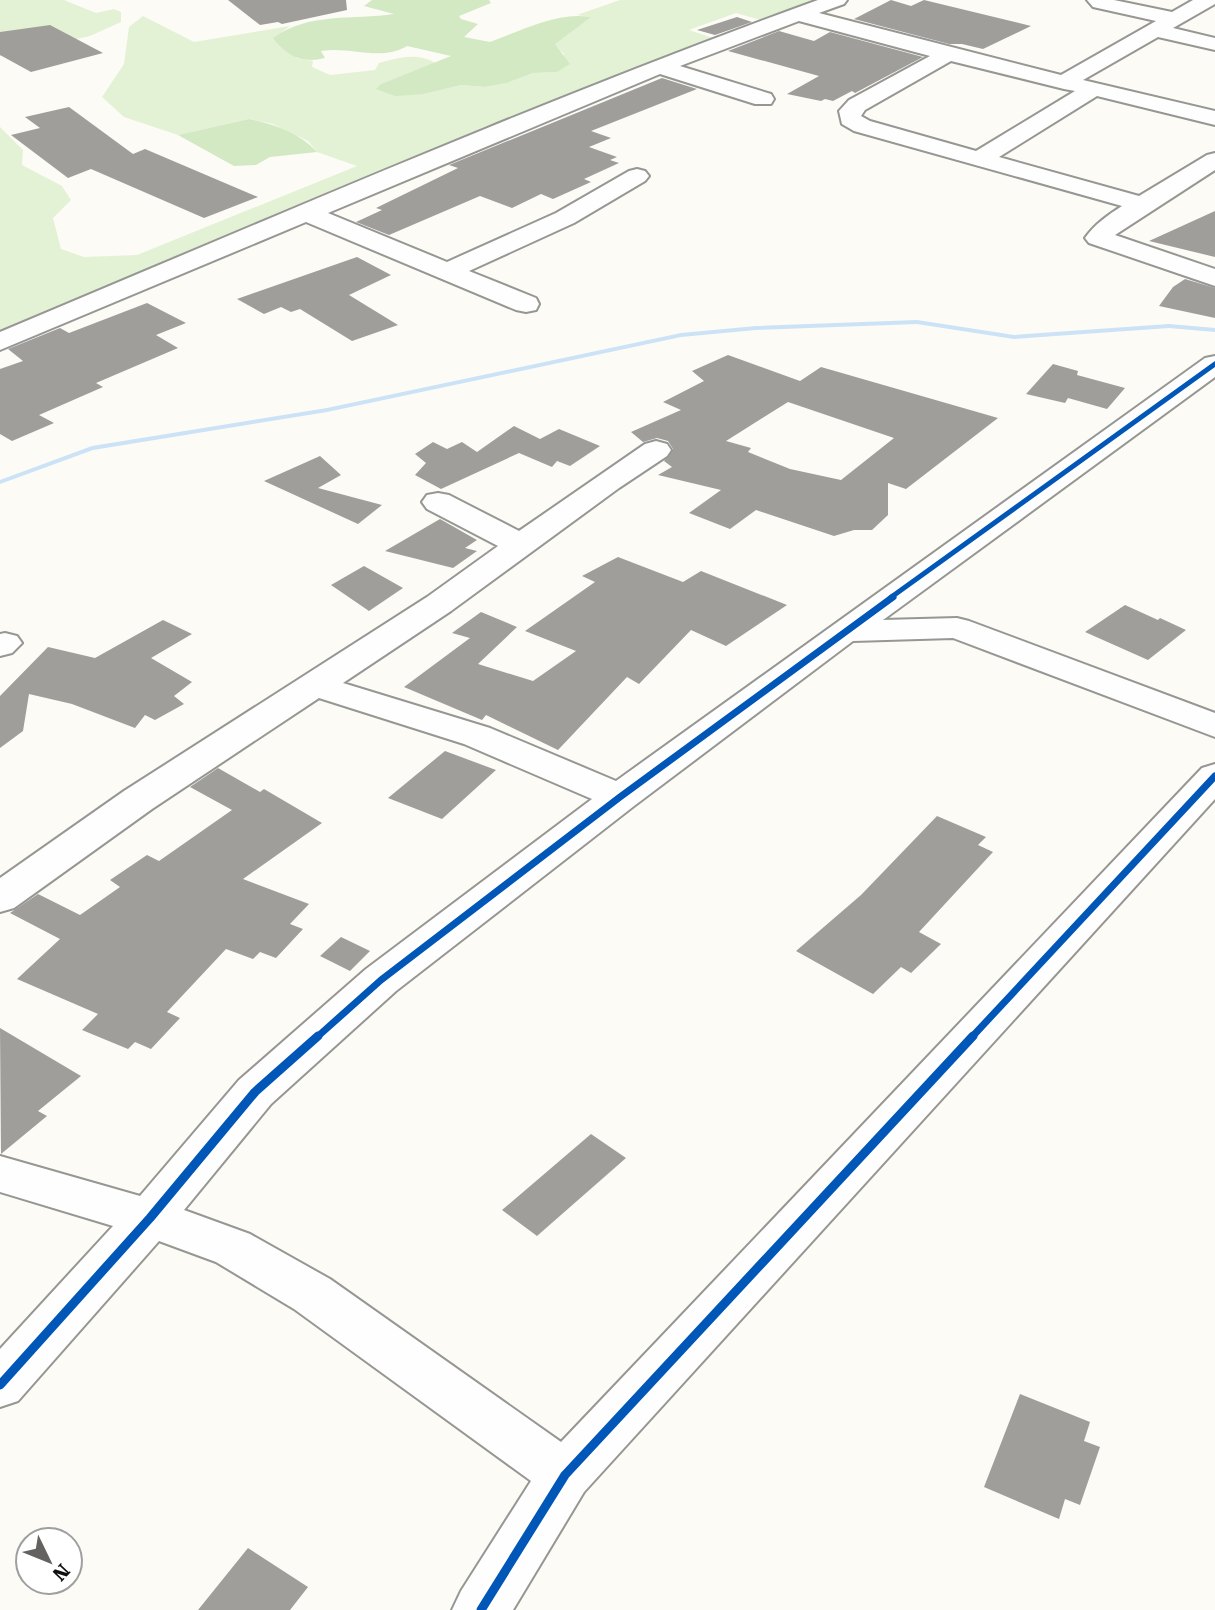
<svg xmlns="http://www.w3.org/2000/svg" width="1215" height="1610" viewBox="0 0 1215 1610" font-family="'Roboto Serif',serif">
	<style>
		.green { fill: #e3f2d5 }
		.forest { fill: #d2e9c4 }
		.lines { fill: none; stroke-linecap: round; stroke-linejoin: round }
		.stream { fill: #cce2f6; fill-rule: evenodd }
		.building { fill: #a09e9a; fill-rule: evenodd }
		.minor-casing { stroke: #969693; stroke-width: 4 }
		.minor { fill: #fffefe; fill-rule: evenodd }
		.cycleway-far2-casing { stroke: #fff; stroke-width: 9 }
		.cycleway-far1-casing { stroke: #fff; stroke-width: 11 }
		.cycleway-casing { stroke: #fff; stroke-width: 13 }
		.cycleway-far2 { stroke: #0057b8; stroke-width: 5 }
		.cycleway-far1 { stroke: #0057b8; stroke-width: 7 }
		.cycleway { stroke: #0057b8; stroke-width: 9 }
	</style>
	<rect width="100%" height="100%" fill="#fcfbf5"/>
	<path class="green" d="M 0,0 L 64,0 L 96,13 L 114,9 L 121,12 L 121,22 L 90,36 L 0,56 Z
		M 620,0 L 817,0 L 764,21 L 736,13 L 689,30 L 719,40 L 0,337 L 0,127 L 23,150 L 22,165 L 62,186 L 71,200 L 53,218 L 61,249 L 84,257 L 137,255 L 357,166 L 317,152 L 308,141 L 273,124 L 249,119 L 178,135 L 124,117 L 102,97 L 124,64 L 129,27 L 143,16 L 194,42 L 290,26 L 274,38 L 297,58 L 313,61 L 312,67 L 330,75 L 375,70 L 379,63 C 398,58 417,52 435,63 L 381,84 L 424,94 L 461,85 L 485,87 L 507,83 L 533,73 L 557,72 L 564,54 L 554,44 L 590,17 L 577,15 Z"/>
	<path class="forest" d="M 372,0 L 489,0 L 491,3 L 459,16 L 461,19 L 478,24 L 464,37 L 490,42 C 521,31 557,11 591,17 L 555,44 L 570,64 L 557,72 L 533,73 L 507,83 L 485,87 L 461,85 L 424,94 L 395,96 L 376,89 L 381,84 L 451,56 L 407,46 C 381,62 350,46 321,51 L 325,58 C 303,64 286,56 273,38 C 308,12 354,20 394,14 L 364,6 Z
		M 249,119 C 274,124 300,133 317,152 L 270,157 L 256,165 L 234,166 L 178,135 Z"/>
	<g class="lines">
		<path class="stream" d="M 917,320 L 1014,335 L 1169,324 L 1215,328 L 1215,332 L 1169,328 L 1014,339 L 917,324 L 756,330 L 681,337 L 327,412 L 93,450 L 0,484 L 0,480 L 92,446 L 327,408 L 681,333 L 756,326 Z"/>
	</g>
	<path class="building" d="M 228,0 L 346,0 L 347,10 L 282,24 L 278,22 L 260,25 Z
		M 891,0 L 911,6 L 924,0 L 1031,26 L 983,49 L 962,44 L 949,44 L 854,19 Z
		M 737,17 L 752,22 L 715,35 L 697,30 Z
		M 50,25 L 103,53 L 31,72 L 0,55 L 0,32 Z
		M 779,31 L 814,41 L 830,32 L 923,57 L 855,93 L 852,91 L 833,101 L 825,99 L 821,101 L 787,94 L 819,76 L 728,51 Z
		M 662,78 L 697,89 L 591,131 L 611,138 L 589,147 L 617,157 L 610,160 L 619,163 L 584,179 L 591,182 L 553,199 L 541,194 L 512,208 L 480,196 L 389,235 L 356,222 L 382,210 L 376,208 L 458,168 L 449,165 Z
		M 69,107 L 133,154 L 145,149 L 258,197 L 204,218 L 91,169 L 68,178 L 11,135 L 40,128 L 25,117 Z
		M 1215,211 L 1215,257 L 1149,241 Z
		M 357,257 L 391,275 L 349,295 L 398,325 L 352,341 L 300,309 L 291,312 L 281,307 L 264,314 L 237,299 Z
		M 1185,279 L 1215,288 L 1215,318 L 1159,306 L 1173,287 Z
		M 147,303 L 186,323 L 156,335 L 178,348 L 96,383 L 103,387 L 39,415 L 54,423 L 12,441 L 0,434 L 0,369 L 23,361 L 8,349 L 60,328 L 69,333 Z
		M 728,355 L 800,381 L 821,367 L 998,418 L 906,489 L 888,483 L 888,515 L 872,530 L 854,530 L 834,536 L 756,510 L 730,529 L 689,513 L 721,490 L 658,475 L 672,467 L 664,461 L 673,449 L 668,441 L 657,438 L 643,442 L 631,432 L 681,410 L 663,402 L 704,381 L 692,371 ZM 788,402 L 894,438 L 841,480 L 790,469 L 748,452 L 751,448 L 726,441 Z
		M 1053,364 L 1078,371 L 1077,375 L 1125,388 L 1107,409 L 1068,398 L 1065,403 L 1026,394 Z
		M 514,426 L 540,439 L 559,429 L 600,446 L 570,466 L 557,461 L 552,467 L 519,453 L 441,489 L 415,475 L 426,463 L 415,454 L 433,442 L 447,449 L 462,442 L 477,452 Z
		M 320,456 L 341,475 L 318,488 L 382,505 L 358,524 L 264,481 Z
		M 440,519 L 477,540 L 465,548 L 477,551 L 453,568 L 385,551 Z
		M 618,557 L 683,582 L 701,571 L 787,605 L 726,646 L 691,630 L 639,684 L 627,677 L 558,750 L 486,715 L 482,720 L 404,687 L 470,638 L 452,633 L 481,612 L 517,627 L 478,664 L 533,681 L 576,651 L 525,631 L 595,582 L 582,576 Z
		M 364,566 L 403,588 L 369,611 L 331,585 Z
		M 1125,605 L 1158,620 L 1160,618 L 1186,630 L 1148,660 L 1085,632 Z
		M 163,620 L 192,634 L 151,658 L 192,682 L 174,696 L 184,704 L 155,720 L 145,715 L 135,728 L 72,704 L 29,694 L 23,731 L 0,748 L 0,696 L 48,647 L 95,658 Z
		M 445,751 L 496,770 L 442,819 L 388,798 Z
		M 218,768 L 260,792 L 264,789 L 322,823 L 243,879 L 309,904 L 290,924 L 303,929 L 276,958 L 260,952 L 253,959 L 226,949 L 167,1012 L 180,1018 L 151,1049 L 135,1042 L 128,1049 L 82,1030 L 98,1014 L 17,979 L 60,939 L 10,913 L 38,894 L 80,915 L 120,887 L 110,880 L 147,855 L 159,861 L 232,810 L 190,787 Z
		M 937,816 L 986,837 L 978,845 L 993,852 L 919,932 L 941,944 L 911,973 L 901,967 L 873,994 L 796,951 L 861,895 Z
		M 341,937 L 370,951 L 350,971 L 320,956 Z
		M 0,1028 L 81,1076 L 38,1111 L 47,1116 L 1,1154 Z
		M 591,1134 L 626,1158 L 537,1236 L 502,1210 Z
		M 1020,1394 L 1090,1422 L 1084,1441 L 1100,1447 L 1080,1505 L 1065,1499 L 1059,1519 L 984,1487 Z
		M 248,1548 L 308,1587 L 290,1610 L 198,1610 Z"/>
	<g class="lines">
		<defs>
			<path id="minor" d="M 818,0 L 847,0 L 844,4 L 819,13 L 1061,75 L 1156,21 L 1093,7 L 1087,0 L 1114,0 L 1172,12 L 1193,0 L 1215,0 L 1215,4 L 1173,28 L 1215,38 L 1215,50 L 1158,37 L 1083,80 L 1215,111 L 1215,125 L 1097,96 L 999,157 L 1139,196 L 1207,155 L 1215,153 L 1215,170 L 1115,235 L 1215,269 L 1215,286 L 1089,243 L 1085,238 C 1095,224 1108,215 1122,206 L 854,131 L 842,124 L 839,111 L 849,100 L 930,56 L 799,21 L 680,66 L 771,94 L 774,99 L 771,104 L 755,104 L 660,74 L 328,213 L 447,262 L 556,213 L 629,171 L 637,169 L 645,171 L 649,176 L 645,181 L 574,223 L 469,271 L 536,298 L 539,304 L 536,310 L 526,312 L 516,310 L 306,222 L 0,350 L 0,332 C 272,218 542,100 818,0 ZM 951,61 L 1064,89 L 1075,91 L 976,151 L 870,121 L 861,116 L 865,110 Z
				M 1215,356 L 1215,377 L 883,620 L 957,618 L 969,621 L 1215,713 L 1215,737 L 953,638 L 853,641 L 634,806 L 396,991 L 271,1104 L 184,1210 L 250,1234 L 330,1279 L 561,1442 L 1202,768 L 1215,764 L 1215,799 L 584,1492 L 513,1610 L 452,1610 L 461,1591 L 531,1481 L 294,1309 L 216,1262 L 159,1241 L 18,1401 L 0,1407 L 0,1349 L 113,1226 L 0,1192 L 0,1156 L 140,1196 L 239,1080 L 366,969 L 592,799 L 464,744 L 319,698 L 152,809 L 14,908 L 0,912 L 0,878 L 124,791 L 427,597 L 498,546 L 427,509 L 422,502 L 427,495 L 438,493 L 449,495 L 519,531 L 645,444 L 656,441 L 667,444 L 671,450 L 667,456 L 619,488 L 451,611 L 343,683 L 490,728 L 616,781 L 1205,358 Z
				M 5,633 L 17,636 L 22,643 L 12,653 L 0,656 L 0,634 Z"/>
		</defs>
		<use href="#minor" class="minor-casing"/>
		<use href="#minor" class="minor"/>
		<defs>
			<path id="cycleway-far2" d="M 890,598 L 1215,364"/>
			<path id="cycleway-far1" d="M 316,1038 L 381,980 L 620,797 L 893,597
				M 971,1038 L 1215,776"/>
			<path id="cycleway" d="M 0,1385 L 150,1218 L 255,1092 L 318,1036
				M 481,1610 L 565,1475 L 973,1036"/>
		</defs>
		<use href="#cycleway-far2" class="cycleway-far2-casing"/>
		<use href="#cycleway-far1" class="cycleway-far1-casing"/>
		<use href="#cycleway" class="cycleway-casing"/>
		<use href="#cycleway-far2" class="cycleway-far2"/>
		<use href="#cycleway-far1" class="cycleway-far1"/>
		<use href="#cycleway" class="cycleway"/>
	</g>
	<g transform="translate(49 1561) rotate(133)"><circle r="33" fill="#ffffff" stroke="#9f9f9f" stroke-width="2"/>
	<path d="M0-5L12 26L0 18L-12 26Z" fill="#636260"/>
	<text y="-10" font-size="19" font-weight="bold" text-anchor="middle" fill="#101010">N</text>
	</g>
</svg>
